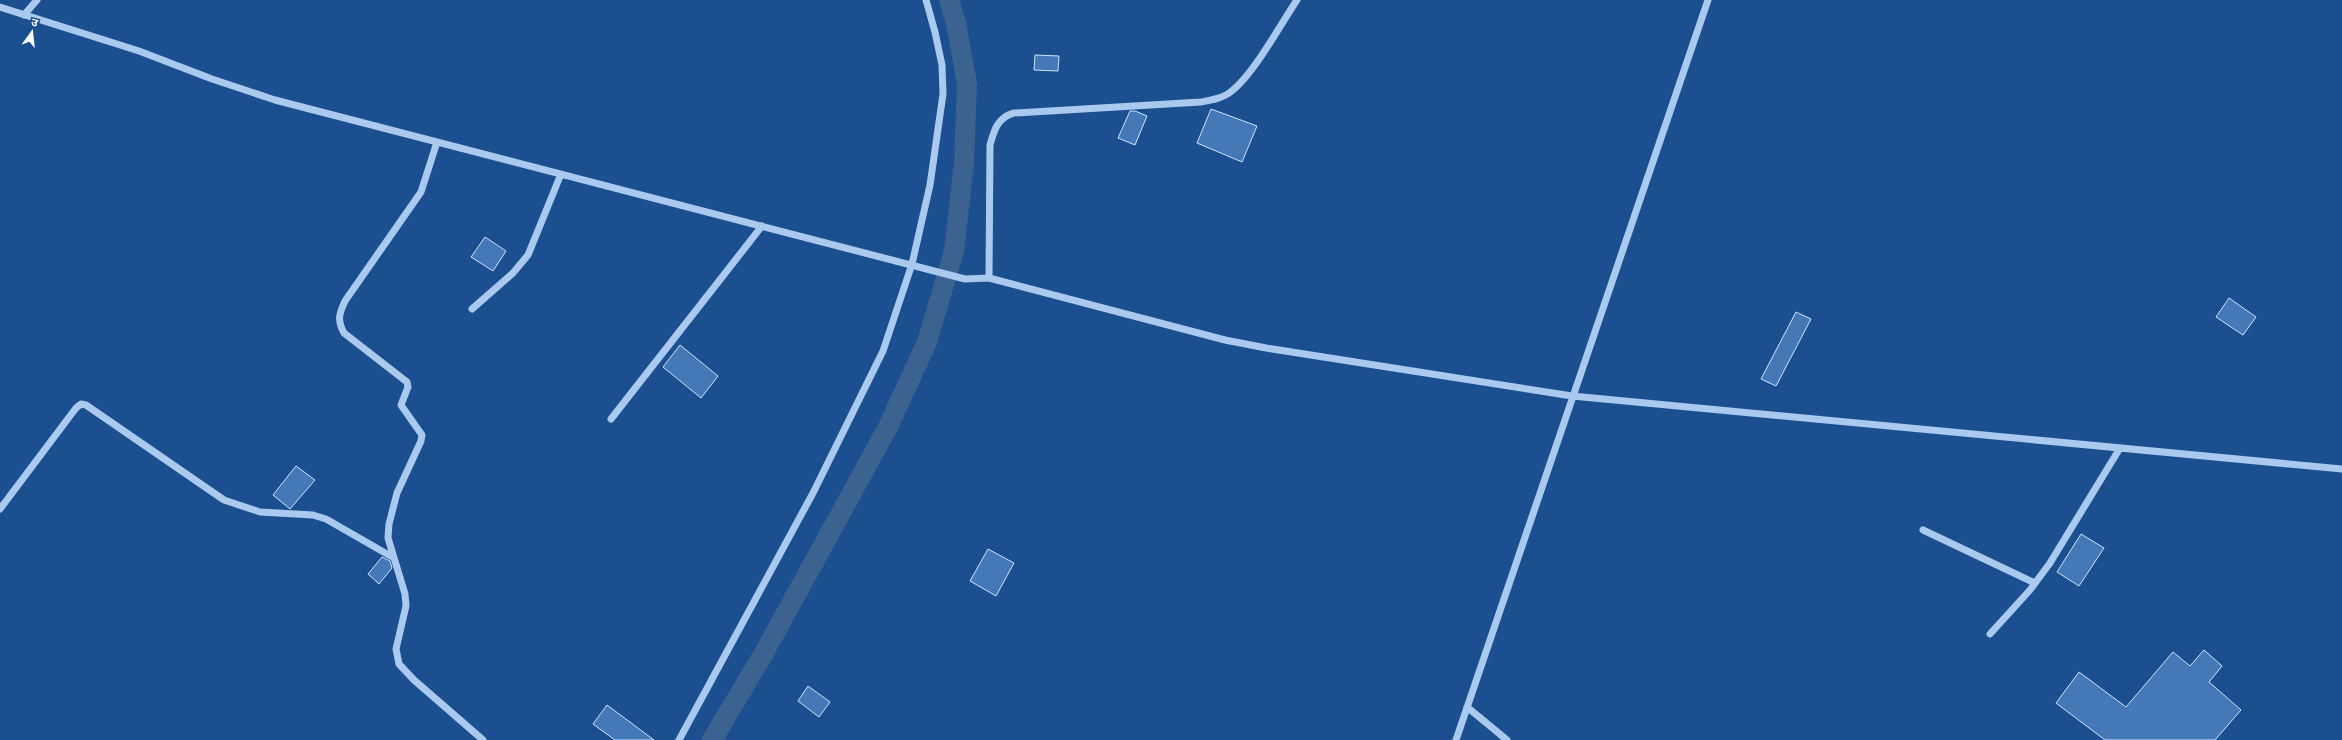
<svg xmlns="http://www.w3.org/2000/svg" width="2342" height="740" viewBox="0 0 2342 740" font-family="'Fira Sans Condensed','Noto Sans Devanagari',sans-serif">
	<style>
		.lines { fill: none; stroke-linecap: round; stroke-linejoin: round }
		.canal { stroke: #3c6290; stroke-width: 20 }
		.building { fill: #4478b7; stroke: #cfe3fa }
		.minor { stroke: #a9c9ee; stroke-width: 7 }
	</style>
	<rect width="100%" height="100%" fill="#1b4f8f"/>
	<g class="lines">
		<path class="canal" d="M 712,740 L 764,653 L 888,427 L 927,342 L 954,251 L 964,163 L 967,84 L 956,23 L 949,0"/>
	</g>
	<path class="building" d="M 1035,55 L 1059,56 L 1058,71 L 1034,70 Z
		M 1211,109 L 1257,126 L 1242,162 L 1197,143 Z
		M 1130,111 L 1135,111 L 1147,116 L 1135,145 L 1118,138 Z
		M 485,237 L 506,251 L 493,271 L 471,257 Z
		M 2229,298 L 2256,317 L 2243,335 L 2216,317 Z
		M 1796,312 L 1811,319 L 1776,386 L 1761,379 Z
		M 680,345 L 718,376 L 701,398 L 663,367 Z
		M 296,466 L 315,480 L 290,509 L 273,495 Z
		M 2081,534 L 2104,548 L 2079,586 L 2057,572 Z
		M 988,549 L 1014,563 L 996,596 L 970,581 Z
		M 382,557 L 390,561 L 392,568 L 379,584 L 368,574 Z
		M 2204,650 L 2222,666 L 2209,682 L 2241,710 L 2215,740 L 2105,740 L 2056,703 L 2079,672 L 2126,707 L 2173,652 L 2190,666 Z
		M 808,686 L 830,702 L 819,717 L 798,701 Z
		M 607,705 L 654,740 L 615,740 L 593,724 Z"/>
	<g class="lines">
		<path class="minor" d="M 0,7 L 139,51 L 212,79 L 275,100 L 965,279 L 989,278 L 1225,340 L 1266,348 L 1572,396 L 2342,469
			M 24,15 L 37,0
			M 437,142 L 421,192 L 345,301 C 339,314 337,320 344,333 L 407,382 L 408,387 L 401,405 L 422,435 L 421,441 L 397,493 L 389,524 L 388,538 L 405,594 L 406,606 L 396,649 L 399,664 L 414,680 L 483,740
			M 989,278 L 990,145 C 994,130 998,117 1014,113 L 1201,102 C 1212,100 1224,98 1233,90 C 1255,72 1280,25 1297,0
			M 472,309 L 513,273 L 528,255 L 561,174
			M 611,419 L 762,226
			M 0,509 L 76,408 L 81,404 L 86,405 L 224,500 L 260,512 L 313,515 L 326,519 L 394,558
			M 1923,530 L 2035,583
			M 1990,634 L 2030,590 L 2050,563 L 2120,448
			M 1467,707 L 1507,740
			M 679,740 L 813,493 L 883,351 L 912,264 L 930,185 L 943,94 L 942,65 L 935,32 L 926,0
			M 1456,740 L 1708,0"/>
	</g>
	<g transform="translate(32 32) rotate(15)" stroke="#1b4f8f" stroke-width="3" paint-order="stroke">
	<path d="M0-3L7 15L0 10L-7 15Z" fill="#ffffff"/>
	<text y="-6" font-size="11" font-weight="bold" text-anchor="middle" fill="#ffffff">उ</text>
	</g>
</svg>
